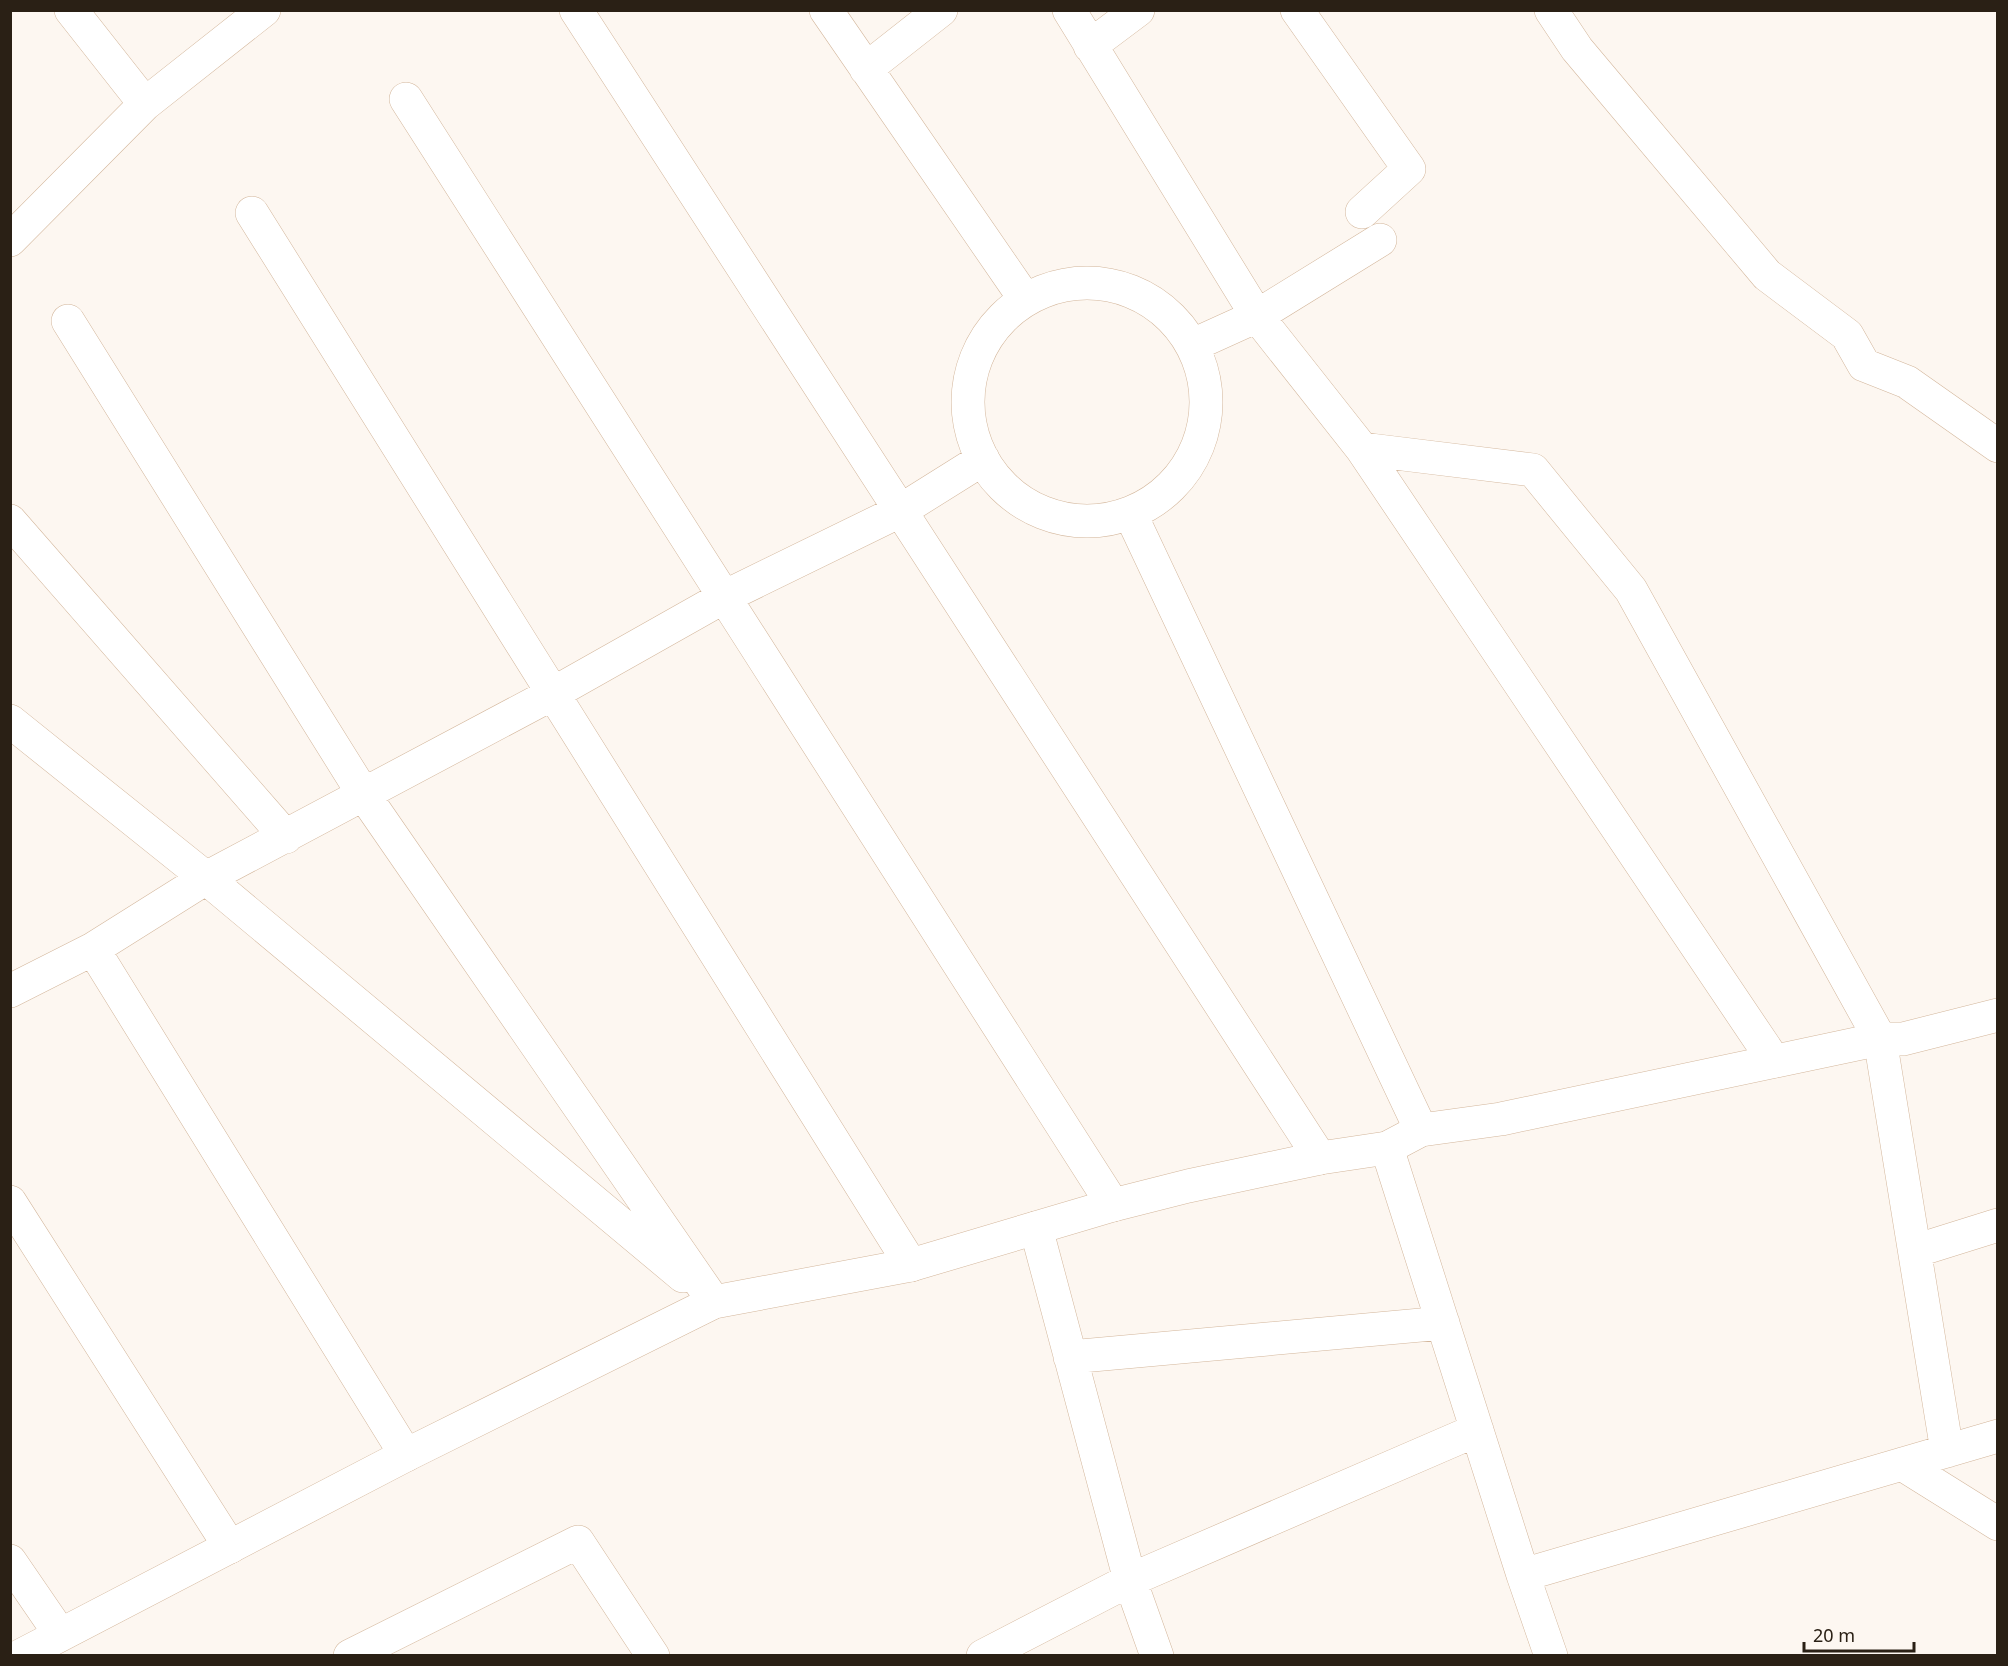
<svg xmlns="http://www.w3.org/2000/svg" width="2008" height="1666" viewBox="0 0 2008 1666" font-family="'Noto Sans',sans-serif">
	<style>
		.lines { fill: none; stroke-linecap: round; stroke-linejoin: round }
		.minor-casing { stroke: #d3b69b; stroke-width: 34 }
		.tertiary-casing { stroke: #d3b69b; stroke-width: 34 }
		.minor { stroke: #fff; stroke-width: 33 }
		.tertiary { stroke: #fff; stroke-width: 33 }
	</style>
	<rect width="100%" height="100%" fill="#fdf7f1"/>
	<g class="lines">
		<defs>
			<path id="minor" d="M 576,10 L 1320,1158
				M 826,10 L 1025,299
				M 1069,10 L 1257,316 L 1362,449 L 1774,1061
				M 1297,10 L 1409,169 L 1362,212
				M 1551,10 L 1577,49 L 1767,275 L 1847,335 L 1864,365 L 1907,382 L 1998,446
				M 1090,46 L 1138,10
				M 866,69 L 941,10
				M 406,99 L 1113,1205
				M 145,104 L 264,10
				M 252,213 L 911,1265
				M 10,240 L 145,104 L 71,10
				M968 402a119 119 0 1 1 238 0a119 119 0 1 1-238 0Z
				M 68,321 L 364,795 L 714,1302
				M 1193,345 L 1257,316 L 1380,240
				M 1362,449 L 1533,470 L 1631,590 L 1880,1039 L 1947,1451
				M 1130,513 L 1421,1130
				M 10,521 L 286,837
				M 10,721 L 206,878 L 683,1276
				M 93,949 L 406,1455
				M 10,991 L 93,949 L 206,878 L 552,694 L 724,597 L 900,511 L 983,459
				M 1387,1148 L 1523,1575 L 1551,1656
				M 10,1202 L 230,1547
				M 1036,1228 L 1130,1580 L 1157,1656
				M 1915,1251 L 1998,1225
				M 1070,1357 L 1443,1323
				M 1902,1464 L 1998,1524
				M 10,1561 L 60,1634
				M 1523,1575 L 1998,1436
				M 350,1656 L 578,1542 L 653,1656
				M 983,1656 L 1130,1580 L 1477,1430"/>
			<path id="tertiary" d="M 20,1656 L 406,1455 L 714,1302 L 911,1265 L 1113,1205 L 1188,1186 L 1320,1158 L 1387,1148 L 1421,1130 L 1501,1119 L 1880,1039 L 1903,1039 L 1998,1015"/>
		</defs>
		<use href="#minor" class="minor-casing"/>
		<use href="#tertiary" class="tertiary-casing"/>
		<use href="#minor" class="minor"/>
		<use href="#tertiary" class="tertiary"/>
	</g>
	<rect width="2008" height="1666" fill="none" stroke="#2a2015" stroke-width="24"/>
	<path d="M1804 1642v9h110v-9" fill="none" stroke="#2a2015" stroke-width="3"/>
	<text x="1813" y="1642" font-size="18" fill="#2a2015" stroke="#fdf7f1" stroke-width="4.5" paint-order="stroke">20 m</text>
</svg>
